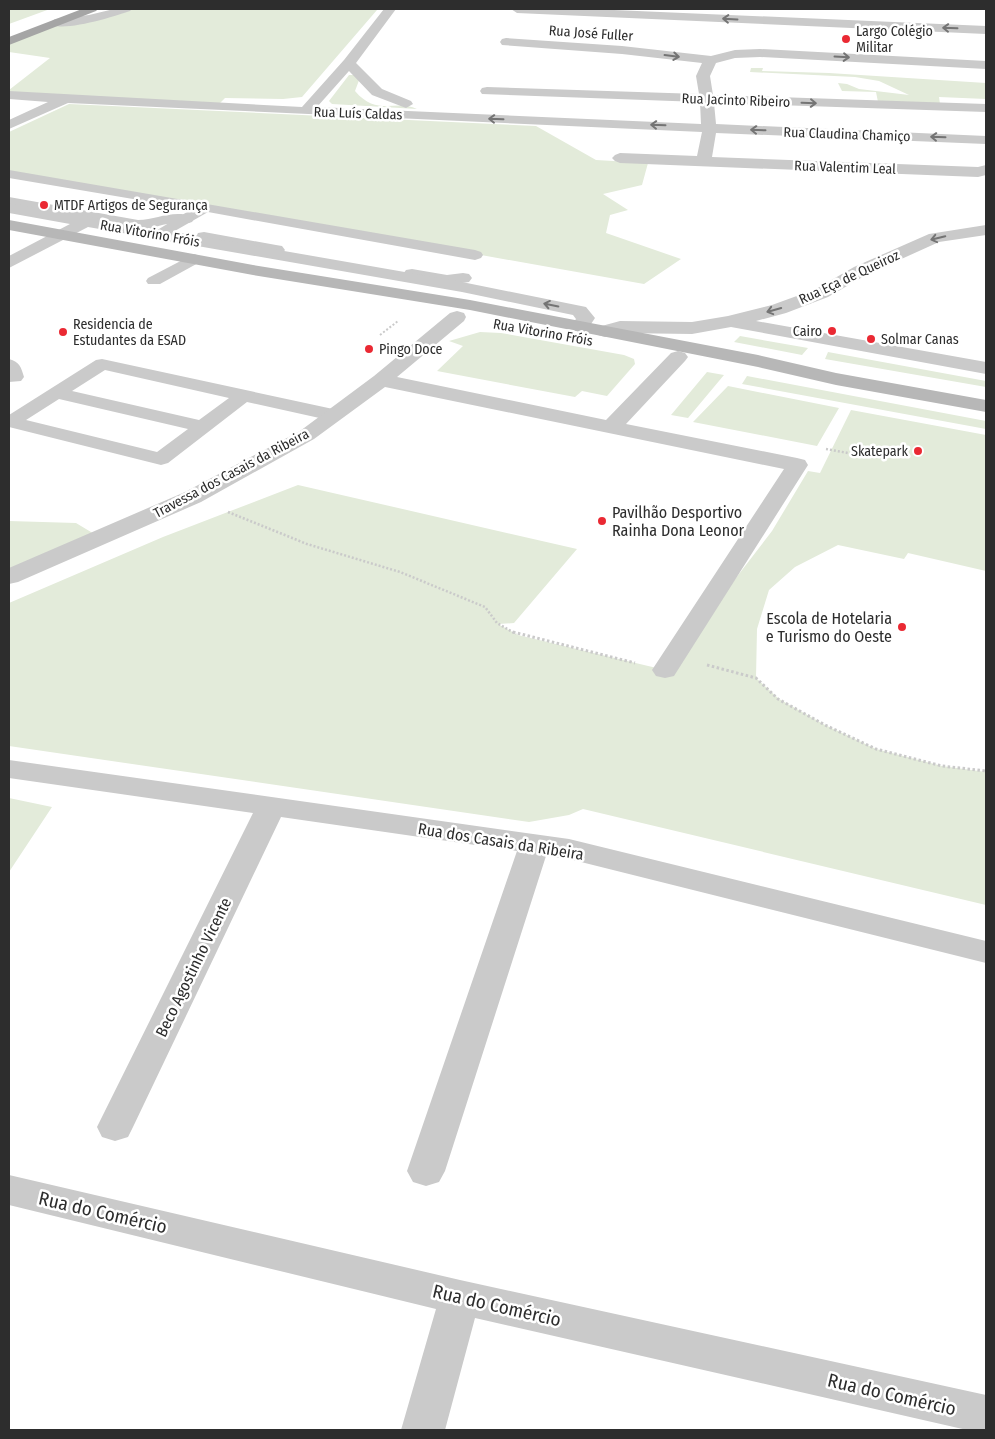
<svg xmlns="http://www.w3.org/2000/svg" width="995" height="1439" viewBox="0 0 995 1439" font-family="'Fira Sans Condensed',sans-serif">
	<style>
		.green { fill: #e3ebda }
		.lines { fill: none; stroke-linecap: round; stroke-linejoin: round }
		.path-far2 { stroke: #cacaca; stroke-width: 2; stroke-dasharray: 2 2; stroke-linecap: butt }
		.path-far1 { stroke: #cacaca; stroke-width: 2.5; stroke-dasharray: 2 2; stroke-linecap: butt }
		.path { stroke: #cacaca; stroke-width: 3; stroke-dasharray: 2.5 2.5; stroke-linecap: butt }
		.service { fill: #cacaca; fill-rule: evenodd }
		.pedestrian { fill: #cacaca; fill-rule: evenodd }
		.minor { fill: #cacaca; fill-rule: evenodd }
		.secondary { fill: #b7b7b7; fill-rule: evenodd }
		.primary { fill: #a5a5a5; fill-rule: evenodd }
		.oneway { stroke: #747474 }
		.poi-dot { fill: #ea2933; stroke: #fff; stroke-width: 2 }
		.labels { text-anchor: middle; stroke-width: 5; stroke-linejoin: round; paint-order: stroke }
		.far-poi-label { font-size: 14px; fill: #2d2d2d; stroke: #fff; text-anchor: start }
		.far-street-label { font-size: 14px; fill: #2d2d2d; stroke: #fff }
		.poi-label { font-size: 16px; fill: #2d2d2d; stroke: #fff; text-anchor: start }
		.street-label { font-size: 16px; fill: #2d2d2d; stroke: #fff }
		.near-street-label { font-size: 19px; fill: #2d2d2d; stroke: #fff }
	</style>
	<rect width="100%" height="100%" fill="#fff"/>
	<path class="green" d="M 9,9 L 50,9 L 9,24 Z
		M 126,9 L 347,9 L 377,10 L 302,97 L 283,99 L 225,98 L 216,107 L 9,95 L 9,90 L 50,58 L 9,52 L 9,41 L 55,23 L 104,16 Z
		M 751,68 L 763,68 L 762,71 L 829,73 L 986,83 L 986,99 L 939,97 L 940,104 L 878,102 L 876,92 L 842,91 L 838,83 L 847,84 L 859,89 L 909,95 L 879,81 L 855,77 L 750,72 Z
		M 349,75 L 361,75 L 355,91 C 377,117 396,99 417,109 L 332,104 L 329,101 Z
		M 69,104 L 536,126 L 596,160 L 648,163 L 642,185 L 603,194 L 628,210 L 610,215 L 606,233 L 681,259 L 644,284 L 9,171 L 9,132 Z
		M 480,332 L 501,333 L 624,355 L 634,359 L 635,364 L 607,396 L 582,391 L 575,397 L 437,371 L 463,346 L 449,341 Z
		M 740,336 L 808,348 L 802,355 L 734,342 Z
		M 828,352 L 986,381 L 986,387 L 825,359 Z
		M 707,372 L 724,375 L 688,418 L 671,415 Z
		M 747,376 L 986,421 L 986,429 L 742,384 Z
		M 728,386 L 839,408 L 817,446 L 693,422 Z
		M 851,410 L 986,435 L 986,571 L 908,553 L 904,559 L 838,545 L 795,567 L 769,590 L 757,629 L 756,678 L 779,699 L 825,725 L 876,749 L 942,766 L 986,772 L 986,905 L 583,809 L 569,815 L 529,822 L 9,746 L 9,603 L 163,537 L 298,485 L 577,549 L 514,623 L 498,624 L 518,635 L 665,670 L 772,531 L 808,471 L 820,473 Z
		M 9,521 L 76,523 L 101,538 L 9,577 Z
		M 9,798 L 52,807 L 9,872 Z"/>
	<g class="lines">
		<path class="path-far2" d="M 380,335 L 398,321"/>
		<path class="path-far1" d="M 826,449 L 848,453
			M 228,512 L 307,544 L 400,572 L 485,607 L 497,623 L 516,634"/>
		<path class="path" d="M 513,632 L 635,663
			M 707,665 L 756,678 L 778,699 L 825,725 L 876,749 L 942,766 L 986,771"/>
		<path class="service" d="M 9,170 L 475,250 L 481,252 L 483,255 L 481,258 L 475,260 L 208,212 L 159,240 L 154,238 L 151,235 L 154,232 L 192,209 L 9,178 Z
			M 194,254 L 200,256 L 202,259 L 200,262 L 160,284 L 148,284 L 146,281 L 148,278 Z
			M 102,359 L 333,409 L 340,411 L 342,415 L 340,419 L 333,421 L 247,402 L 168,463 L 161,465 L 9,427 L 9,415 L 96,360 ZM 105,370 L 229,398 L 199,420 L 72,391 ZM 59,399 L 188,429 L 157,452 L 26,420 Z"/>
		<path class="pedestrian" d="M 9,197 L 138,220 C 157,220 170,210 192,216 L 194,219 L 192,222 C 183,225 175,223 167,224 C 156,226 149,230 138,230 L 9,207 Z
			M 204,232 L 276,245 L 282,246 L 285,250 L 282,254 L 276,255 L 198,241 L 196,237 L 198,233 Z
			M 412,269 L 447,275 L 463,273 L 469,274 L 472,278 L 469,282 L 447,285 L 406,278 L 403,274 L 406,270 Z"/>
		<path class="minor" d="M 114,9 L 132,9 L 130,11 C 116,16 59,34 49,23 L 55,19 L 89,15 Z
			M 384,9 L 396,9 L 356,63 L 382,89 L 411,101 L 413,104 L 406,108 L 372,95 L 349,71 L 317,107 L 701,124 L 700,102 L 482,94 L 480,91 L 482,88 L 487,87 L 699,94 L 696,76 L 702,63 L 622,54 L 502,45 L 500,42 L 502,39 L 506,38 L 622,46 L 711,56 L 735,50 L 760,49 L 986,61 L 986,69 L 760,57 L 735,58 L 716,63 L 710,76 L 713,95 L 986,104 L 986,112 L 714,103 L 716,124 L 986,136 L 986,144 L 716,133 L 712,157 L 978,167 L 986,165 L 986,175 L 978,177 L 620,163 L 615,161 L 612,158 L 615,155 L 620,153 L 697,156 L 702,132 L 68,103 L 9,129 L 9,120 L 48,102 L 9,99 L 9,91 L 302,107 L 344,60 Z
			M 511,9 L 591,9 L 986,26 L 986,34 L 517,13 Z
			M 9,203 L 462,282 L 586,307 L 595,318 L 587,330 L 580,332 L 573,330 L 571,326 L 576,319 L 573,315 L 462,292 L 88,227 L 9,268 L 9,256 L 70,224 L 9,213 Z
			M 986,225 L 986,235 L 939,242 L 866,275 L 828,297 L 786,313 L 756,321 L 986,362 L 986,374 L 731,327 L 692,334 L 620,333 L 605,337 L 598,335 L 596,331 L 598,327 L 620,321 L 692,322 L 728,316 L 772,305 L 816,289 L 854,267 L 929,234 Z
			M 457,311 L 464,313 L 466,317 L 464,321 L 397,377 L 606,420 L 671,353 L 678,351 L 685,353 L 688,357 L 685,361 L 626,424 L 797,458 L 805,460 L 808,465 L 674,676 L 665,678 L 656,676 L 652,670 L 784,469 L 385,387 L 314,439 L 201,502 L 18,582 L 9,584 L 9,568 L 185,492 L 300,431 L 374,376 L 450,313 Z
			M 9,359 C 20,362 21,367 24,377 L 21,381 L 9,382 Z
			M 9,760 L 569,839 L 986,941 L 986,963 L 569,859 L 546,856 L 445,1171 L 439,1182 L 426,1186 L 413,1182 L 407,1171 L 517,851 L 281,817 L 133,1127 L 128,1137 L 115,1141 L 102,1137 L 97,1127 L 253,813 L 9,778 Z
			M 9,1175 L 460,1280 L 986,1395 L 986,1430 L 967,1430 L 475,1318 L 445,1430 L 401,1430 L 436,1309 L 9,1205 Z"/>
		<path class="secondary" d="M 9,220 L 253,265 L 470,300 L 758,355 L 836,373 L 986,400 L 986,412 L 836,385 L 758,367 L 470,310 L 253,275 L 9,230 Z"/>
		<path class="primary" d="M 82,9 L 98,9 L 96,11 L 9,45 L 9,37 Z"/>
	</g>
	<defs><path id="oneway-shaft" d="M-6 0H5M1.5-3L5.5 0L1.5 3" fill="none" stroke-width="1.6" stroke-linecap="round" stroke-linejoin="round" transform="scale(1.25)"/></defs>
	<g class="oneway">
		<use href="#oneway-shaft" transform="translate(730 19) rotate(-177)"/>
		<use href="#oneway-shaft" transform="translate(950 28) rotate(-178)"/>
		<use href="#oneway-shaft" transform="translate(672 56) rotate(7)"/>
		<use href="#oneway-shaft" transform="translate(842 57) rotate(3)"/>
		<use href="#oneway-shaft" transform="translate(809 103) rotate(2)"/>
		<use href="#oneway-shaft" transform="translate(496 119) rotate(-178)"/>
		<use href="#oneway-shaft" transform="translate(658 125) rotate(-178)"/>
		<use href="#oneway-shaft" transform="translate(758 130) rotate(-178)"/>
		<use href="#oneway-shaft" transform="translate(938 137) rotate(-178)"/>
		<use href="#oneway-shaft" transform="translate(938 238) rotate(166)"/>
		<use href="#oneway-shaft" transform="translate(551 305) rotate(-168)"/>
		<use href="#oneway-shaft" transform="translate(774 310) rotate(164)"/>
	</g>
	<g class="poi-dot">
		<circle cx="846" cy="39" r="5"/>
		<circle cx="44" cy="205" r="5"/>
		<circle cx="832" cy="331" r="5"/>
		<circle cx="63" cy="332" r="5"/>
		<circle cx="871" cy="339" r="5"/>
		<circle cx="369" cy="349" r="5"/>
		<circle cx="918" cy="451" r="5"/>
		<circle cx="602" cy="521" r="5"/>
		<circle cx="902" cy="627" r="5"/>
	</g>
	<g class="labels">
		<g class="far-poi-label">
			<text x="856" y="36">Largo Colégio<tspan x="856" dy="16">Militar</tspan></text>
			<text x="54" y="210">MTDF Artigos de Segurança</text>
			<text x="73" y="329">Residencia de<tspan x="73" dy="16">Estudantes da ESAD</tspan></text>
			<text x="822" y="336" text-anchor="end">Cairo</text>
			<text x="881" y="344">Solmar Canas</text>
			<text x="379" y="354">Pingo Doce</text>
			<text x="908" y="456" text-anchor="end">Skatepark</text>
		</g>
		<g class="far-street-label">
			<text transform="translate(591 33) rotate(4)" y="5">Rua José Fuller</text>
			<text transform="translate(736 100) rotate(2)" y="5">Rua Jacinto Ribeiro</text>
			<text transform="translate(358 113) rotate(2)" y="5">Rua Luís Caldas</text>
			<text transform="translate(847 134) rotate(2)" y="5">Rua Claudina Chamiço</text>
			<text transform="translate(845 167) rotate(2)" y="5">Rua Valentim Leal</text>
			<text transform="translate(150 233) rotate(10)" y="5">Rua Vitorino Fróis</text>
			<text transform="translate(849 277) rotate(-25)" y="5">Rua Eça de Queiroz</text>
			<text transform="translate(543 332) rotate(10)" y="5">Rua Vitorino Fróis</text>
			<text transform="translate(231 473) rotate(-28)" y="5">Travessa dos Casais da Ribeira</text>
		</g>
		<g class="poi-label">
			<text x="612" y="518">Pavilhão Desportivo<tspan x="612" dy="18">Rainha Dona Leonor</tspan></text>
			<text x="892" y="624" text-anchor="end">Escola de Hotelaria<tspan x="892" dy="18">e Turismo do Oeste</tspan></text>
		</g>
		<g class="street-label">
			<text transform="translate(501 841) rotate(9)" y="6">Rua dos Casais da Ribeira</text>
			<text transform="translate(193 967) rotate(-64)" y="6">Beco Agostinho Vicente</text>
		</g>
		<g class="near-street-label">
			<text transform="translate(103 1212) rotate(13)" y="7">Rua do Comércio</text>
			<text transform="translate(497 1305) rotate(13)" y="7">Rua do Comércio</text>
			<text transform="translate(892 1394) rotate(13)" y="7">Rua do Comércio</text>
		</g>
	</g>
	<rect width="995" height="1439" fill="none" stroke="#2d2d2d" stroke-width="20"/>
</svg>
